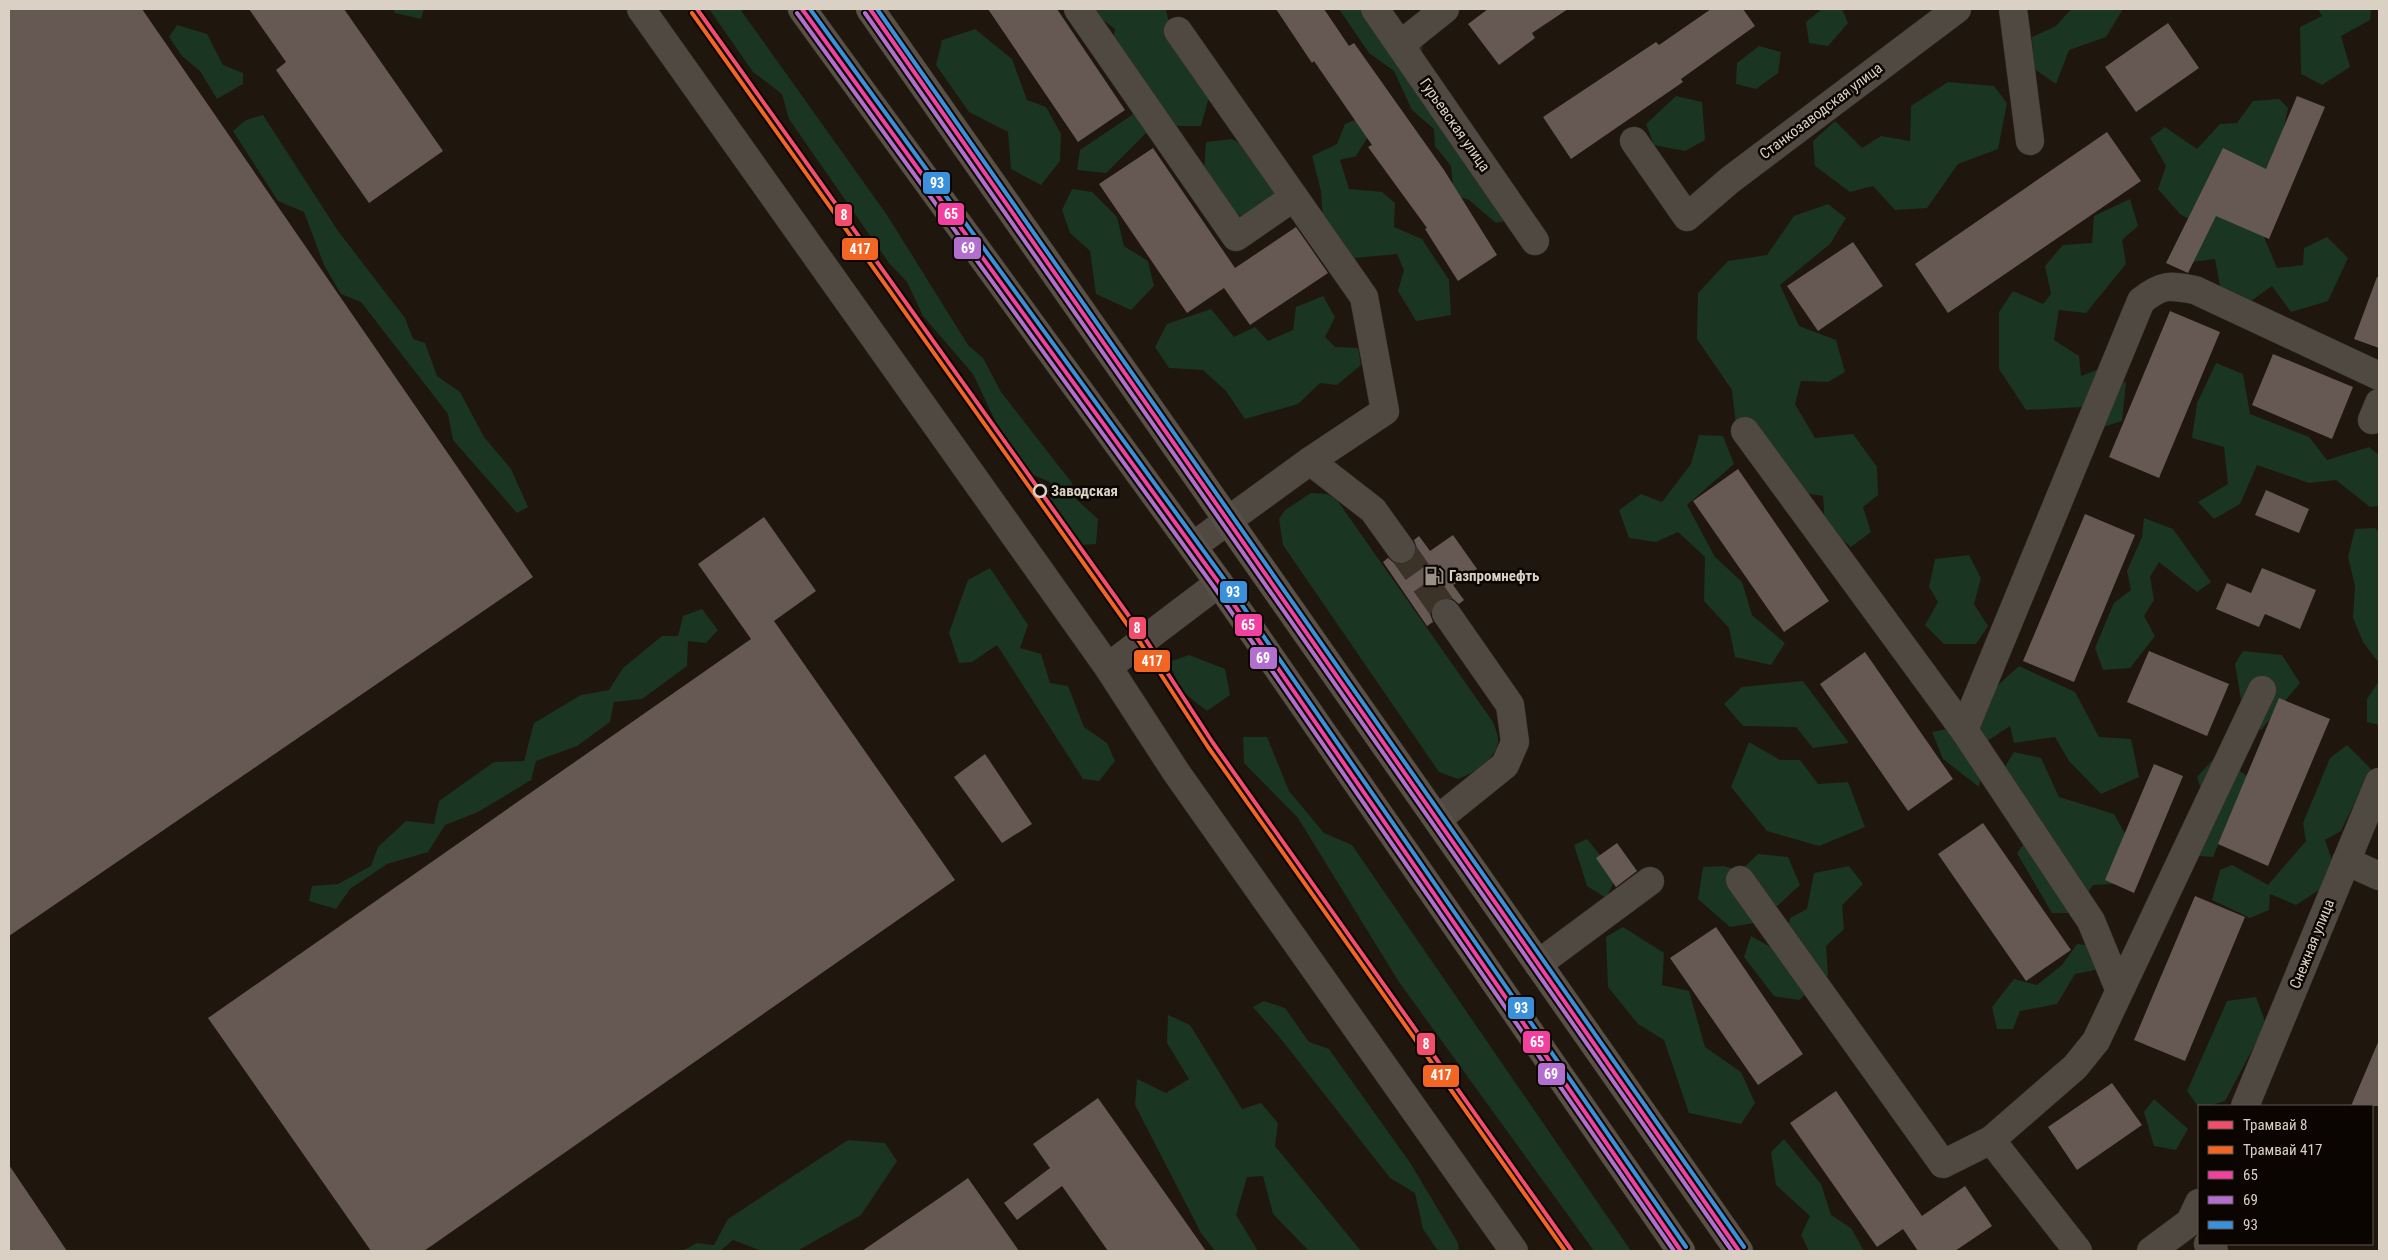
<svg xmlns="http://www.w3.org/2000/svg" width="2388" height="1260" viewBox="0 0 2388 1260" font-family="'Roboto Condensed',sans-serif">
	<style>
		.green { fill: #1b3523 }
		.building { fill: #665954 }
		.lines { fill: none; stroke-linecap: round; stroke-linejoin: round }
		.minor-tunnel { stroke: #3b3228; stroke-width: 28; stroke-dasharray: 28 14; stroke-linecap: butt }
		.minor-casing { stroke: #37302b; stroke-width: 29 }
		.major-casing { stroke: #37302b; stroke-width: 29 }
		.minor { stroke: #4f4942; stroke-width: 28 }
		.major { stroke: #5a5146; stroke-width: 28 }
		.bus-1-casing { stroke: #0b0501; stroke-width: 8 }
		.bus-2-casing { stroke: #0b0501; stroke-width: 8 }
		.bus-3-casing { stroke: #0b0501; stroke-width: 8 }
		.bus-1 { stroke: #f240a1; stroke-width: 4 }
		.bus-2 { stroke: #b36fd0; stroke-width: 4 }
		.bus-3 { stroke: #3a90db; stroke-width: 4 }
		.tram-1-casing { stroke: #0b0501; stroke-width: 8 }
		.tram-2-casing { stroke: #0b0501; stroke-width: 8 }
		.tram-1 { stroke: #f44d6c; stroke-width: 4 }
		.tram-2 { stroke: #f26522; stroke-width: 4 }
		.stop-dot { fill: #0b0501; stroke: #dad0c4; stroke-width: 2.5 }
		.labels { text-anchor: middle; stroke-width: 5; stroke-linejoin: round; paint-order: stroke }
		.street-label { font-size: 15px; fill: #dad0c4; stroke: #0b0501 }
		.stop-label { font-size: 15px; font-weight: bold; fill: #dad0c4; stroke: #0b0501; text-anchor: start }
		.poi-label { font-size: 15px; font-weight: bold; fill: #dad0c4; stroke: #0b0501; text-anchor: start }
		.line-badge { stroke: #0b0501; stroke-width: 2 }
		.badge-label { font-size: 14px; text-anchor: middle; font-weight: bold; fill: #fff }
	</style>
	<rect width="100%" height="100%" fill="#1f160d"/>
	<path class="green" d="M 393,9 L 424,9 L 421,19 L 395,13 Z
		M 709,9 L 740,9 L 887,215 L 968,345 L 983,358 L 1001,392 L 1072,483 L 1074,497 L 1098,519 L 1096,544 L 1079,545 L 1050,502 L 1050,482 L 1031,474 L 1000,431 L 973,374 L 923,316 L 907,282 L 889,263 L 789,119 L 782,94 L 753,72 Z
		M 1092,9 L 1166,10 L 1177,55 L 1197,63 L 1211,90 L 1201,126 L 1170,126 L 1145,134 L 1106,173 L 1077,170 L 1080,150 L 1132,115 L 1141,93 L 1109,65 L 1115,29 L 1092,12 Z
		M 1339,9 L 1368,9 L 1423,44 L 1418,76 L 1509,220 L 1496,223 L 1469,200 L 1454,195 L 1451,166 L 1435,146 L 1434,129 L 1412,110 L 1394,71 L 1369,53 Z
		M 1822,9 L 1842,9 L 1848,23 L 1828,46 L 1809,43 L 1806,22 Z
		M 2071,9 L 2123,9 L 2106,37 L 2069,50 L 2056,84 L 2033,68 L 2032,37 L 2056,26 Z
		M 2318,9 L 2371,9 L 2370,20 L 2341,36 L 2350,67 L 2322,85 L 2301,74 L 2300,27 L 2322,16 Z
		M 177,25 L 207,34 L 223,65 L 243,73 L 243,84 L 217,99 L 200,71 L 182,56 L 169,37 Z
		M 975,29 L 1012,59 L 1027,100 L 1046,107 L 1061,134 L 1060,161 L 1041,185 L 1011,169 L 1008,132 L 969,112 L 936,65 L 942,40 Z
		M 1759,46 L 1781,52 L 1778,73 L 1756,89 L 1736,84 L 1737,63 Z
		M 1948,82 L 1994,86 L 2007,103 L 1998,149 L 1958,164 L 1927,208 L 1895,210 L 1873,186 L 1850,192 L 1815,166 L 1813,141 L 1835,121 L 1862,148 L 1881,136 L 1910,141 L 1911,106 Z
		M 1676,96 L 1702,102 L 1705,140 L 1685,151 L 1654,145 L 1646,124 Z
		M 2279,99 L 2288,108 L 2272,182 L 2259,225 L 2277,268 L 2303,265 L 2304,248 L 2327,237 L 2348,258 L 2328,301 L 2291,312 L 2272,286 L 2251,301 L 2221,291 L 2215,259 L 2185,263 L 2197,224 L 2180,214 L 2158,189 L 2166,166 L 2150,138 L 2165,127 L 2197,149 L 2220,124 L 2237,123 L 2253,101 Z
		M 1370,114 L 1379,119 L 1356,156 L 1340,160 L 1349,189 L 1382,192 L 1395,203 L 1394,227 L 1422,239 L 1449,280 L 1451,315 L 1416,321 L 1398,291 L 1404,270 L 1397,254 L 1354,258 L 1323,222 L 1321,191 L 1312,156 L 1337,144 L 1345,124 Z
		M 263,115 L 338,231 L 405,318 L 413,339 L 425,343 L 437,376 L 460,392 L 484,437 L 511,469 L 528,507 L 517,513 L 453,440 L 448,414 L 361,302 L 341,294 L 324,265 L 304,212 L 278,201 L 233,131 L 246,120 Z
		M 1232,139 L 1260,154 L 1279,185 L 1268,228 L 1234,213 L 1204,171 L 1206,142 Z
		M 1072,189 L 1092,192 L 1117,217 L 1124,246 L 1148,261 L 1154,286 L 1131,310 L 1096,294 L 1090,251 L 1070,233 L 1062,210 Z
		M 2130,199 L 2138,226 L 2122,240 L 2126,264 L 2086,313 L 2059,310 L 2054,340 L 2079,356 L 2081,376 L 2104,367 L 2126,383 L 2122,421 L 2100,428 L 2083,407 L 2026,410 L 1999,369 L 1999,312 L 2013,291 L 2043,304 L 2051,294 L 2045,266 L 2063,245 L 2092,243 L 2094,216 Z
		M 1828,204 L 1846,218 L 1830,244 L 1780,285 L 1799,326 L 1836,340 L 1845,372 L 1828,382 L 1801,381 L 1795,404 L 1815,438 L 1853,434 L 1877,467 L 1878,495 L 1863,507 L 1871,532 L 1851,547 L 1825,526 L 1823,496 L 1769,488 L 1738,443 L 1732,390 L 1697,339 L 1698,293 L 1728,261 L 1767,255 L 1794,216 Z
		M 1323,296 L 1335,317 L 1325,337 L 1335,347 L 1358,348 L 1361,365 L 1337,385 L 1320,383 L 1298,404 L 1245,419 L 1226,391 L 1203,370 L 1169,368 L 1155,347 L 1167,324 L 1211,309 L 1234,337 L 1255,327 L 1268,341 L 1293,330 L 1296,307 Z
		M 2216,363 L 2243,374 L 2250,414 L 2309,437 L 2327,460 L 2369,447 L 2379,455 L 2379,506 L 2370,507 L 2336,480 L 2309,483 L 2257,465 L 2240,504 L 2214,519 L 2198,502 L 2228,484 L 2224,447 L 2192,438 L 2197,403 Z
		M 1699,435 L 1723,436 L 1734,464 L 1687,505 L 1715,557 L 1742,582 L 1752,615 L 1785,643 L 1771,665 L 1735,657 L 1729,628 L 1704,601 L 1705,557 L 1678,532 L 1656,542 L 1629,538 L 1619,510 L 1641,494 L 1662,502 L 1691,464 Z
		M 1311,493 L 1327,494 L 1337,500 L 1493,722 C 1495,728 1499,736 1498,742 C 1495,760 1474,773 1458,779 L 1439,772 L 1283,545 L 1279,519 L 1285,510 Z
		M 2144,518 L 2173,529 L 2211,582 L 2197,592 L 2159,562 L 2150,577 L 2154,600 L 2144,616 L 2155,636 L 2130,668 L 2103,670 L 2095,648 L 2114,603 L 2131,590 L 2127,571 L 2142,537 Z
		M 2375,528 L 2379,532 L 2379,663 L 2363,642 L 2353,618 L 2355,586 L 2348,557 L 2355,529 Z
		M 1969,555 L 1981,578 L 1974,604 L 1988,626 L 1976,644 L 1944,644 L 1925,625 L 1938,602 L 1929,587 L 1935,559 Z
		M 990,568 L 1028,625 L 1020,648 L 1041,654 L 1050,683 L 1068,686 L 1084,727 L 1107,743 L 1115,761 L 1099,781 L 1083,779 L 997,645 L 972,662 L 959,663 L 949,633 L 968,580 Z
		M 702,609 L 718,630 L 706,643 L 688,641 L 687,666 L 642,699 L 614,702 L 610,722 L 577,746 L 536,761 L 531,780 L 478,812 L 445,825 L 428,852 L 387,864 L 350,889 L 336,909 L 309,901 L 312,886 L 338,884 L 371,866 L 378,847 L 406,821 L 434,824 L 439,801 L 494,762 L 524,761 L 534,723 L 581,695 L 609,690 L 623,668 L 662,636 L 678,636 L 683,616 Z
		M 2243,651 L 2282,655 L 2300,683 L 2261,730 L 2244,717 L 2235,664 Z
		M 1189,655 L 1225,669 L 1230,695 L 1207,711 L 1181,691 L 1169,662 Z
		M 2019,666 L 2075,692 L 2099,737 L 2131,739 L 2139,777 L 2101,794 L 2069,761 L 2055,737 L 2014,743 L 2010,726 L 1987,741 L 1979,787 L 1943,759 L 1932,732 L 1951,728 Z
		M 1803,681 L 1849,743 L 1813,748 L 1796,727 L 1743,726 L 1724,704 L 1742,687 Z
		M 2379,681 L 2379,725 L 2367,722 L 2367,699 Z
		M 1243,737 L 1267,737 L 1289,791 L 1324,833 L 1352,845 L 1631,1251 L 1594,1251 L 1399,982 L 1298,818 L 1244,763 Z
		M 1749,742 L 1780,760 L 1800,760 L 1818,784 L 1848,782 L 1865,827 L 1819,846 L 1767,831 L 1731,787 Z
		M 2347,745 L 2371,769 L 2341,831 L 2325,840 L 2332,860 L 2319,890 L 2296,905 L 2270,894 L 2269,910 L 2250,918 L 2212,900 L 2220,870 L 2232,865 L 2268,885 L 2306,841 L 2303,823 L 2330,758 Z
		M 2014,752 L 2041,758 L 2059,797 L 2114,814 L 2138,857 L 2129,883 L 2093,885 L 2074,913 L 2052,913 L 2017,853 L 2038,825 L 2001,773 Z
		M 2217,755 L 2247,776 L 2213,857 L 2199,856 L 2188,823 L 2203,796 L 2197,777 Z
		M 1587,839 L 1617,876 L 1606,898 L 1587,886 L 1574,845 Z
		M 1758,854 L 1788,857 L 1800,885 L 1760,922 L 1730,927 L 1698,899 L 1703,867 L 1724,866 L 1740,871 Z
		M 1849,866 L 1863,884 L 1842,905 L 1844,929 L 1826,946 L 1828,975 L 1799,1000 L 1774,996 L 1744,957 L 1751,936 L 1783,954 L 1790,918 L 1807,909 L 1814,873 Z
		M 1623,927 L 1664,953 L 1662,985 L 1689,991 L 1705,1047 L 1741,1072 L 1755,1103 L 1741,1124 L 1689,1113 L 1664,1040 L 1638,1024 L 1608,987 L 1606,937 Z
		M 2077,944 L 2096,946 L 2095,970 L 2075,974 L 2057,1004 L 2020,1011 L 2013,1029 L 1997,1029 L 1992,1007 L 2014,979 L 2037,985 L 2062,965 Z
		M 2256,997 L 2266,1024 L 2225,1101 L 2208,1106 L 2199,1106 L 2199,1108 L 2187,1091 L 2227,1001 Z
		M 1264,1001 L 1285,1008 L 1309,1042 L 1329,1049 L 1411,1164 L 1458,1243 L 1459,1251 L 1438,1251 L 1423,1229 L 1415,1193 L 1390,1178 L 1281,1039 L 1253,1007 Z
		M 1168,1015 L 1190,1025 L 1242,1109 L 1261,1103 L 1278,1123 L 1275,1146 L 1361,1251 L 1309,1251 L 1273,1214 L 1263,1176 L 1247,1177 L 1236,1215 L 1258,1251 L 1215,1251 L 1201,1233 L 1135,1105 L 1137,1079 L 1166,1093 L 1189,1079 L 1167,1043 Z
		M 2154,1099 L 2188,1129 L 2176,1150 L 2154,1146 L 2144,1112 Z
		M 1784,1139 L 1821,1184 L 1831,1215 L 1851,1228 L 1864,1251 L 1809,1251 L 1801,1235 L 1810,1216 L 1776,1185 L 1771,1152 Z
		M 848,1140 L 885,1143 L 897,1161 L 861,1215 L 797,1251 L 762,1251 L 733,1240 L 720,1251 L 682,1251 L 697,1243 L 714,1245 L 728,1219 Z"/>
	<path class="building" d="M 9,9 L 142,9 L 533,577 L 9,936 Z
		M 249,9 L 344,9 L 443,151 L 369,203 L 276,70 L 286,62 Z
		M 988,9 L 1057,9 L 1125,110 L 1078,142 Z
		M 1276,9 L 1324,9 L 1349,46 L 1354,43 L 1444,170 L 1497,255 L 1458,281 L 1425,229 L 1427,228 L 1368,147 L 1372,145 L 1314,61 L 1312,63 Z
		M 1488,9 L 1568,9 L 1532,33 L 1535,38 L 1499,65 L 1468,24 Z
		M 1711,9 L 1743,9 L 1755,26 L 1681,79 L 1683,82 L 1571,159 L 1543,117 L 1656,42 L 1659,45 Z
		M 2168,23 L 2199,68 L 2136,112 L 2105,67 Z
		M 2297,96 L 2325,107 L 2269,239 L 2216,216 L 2188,273 L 2166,263 L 2223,148 L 2266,169 Z
		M 2107,132 L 2141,181 L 1948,313 L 1915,264 Z
		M 1153,148 L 1235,268 L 1296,227 L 1328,273 L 1250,325 L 1224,288 L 1187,313 L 1099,184 Z
		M 1853,242 L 1883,286 L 1818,331 L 1787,286 Z
		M 2377,277 L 2379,277 L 2379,348 L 2354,339 Z
		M 2170,311 L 2220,332 L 2159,478 L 2109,457 Z
		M 2273,354 L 2353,387 L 2332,439 L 2252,405 Z
		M 1738,469 L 1829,601 L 1784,632 L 1693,501 Z
		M 2266,490 L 2309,509 L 2299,533 L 2255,515 Z
		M 2085,514 L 2135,535 L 2074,682 L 2023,661 Z
		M 764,517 L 816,591 L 774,621 L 955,880 L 424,1251 L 371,1251 L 208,1018 L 751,639 L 698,564 Z
		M 1453,535 L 1477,569 L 1453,585 L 1464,600 L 1459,604 L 1453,599 L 1445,597 L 1437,600 L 1432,606 L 1430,614 L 1433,622 L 1427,626 L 1383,562 L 1388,558 L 1394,563 L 1402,565 L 1410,561 L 1415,556 L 1417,548 L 1414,540 L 1419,536 L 1430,551 Z
		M 2262,568 L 2316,590 L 2300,629 L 2265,614 L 2259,627 L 2216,609 L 2227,583 L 2251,593 Z
		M 2149,651 L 2229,684 L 2207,736 L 2127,702 Z
		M 1865,652 L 1953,779 L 1908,811 L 1820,684 Z
		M 2279,698 L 2330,719 L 2268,866 L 2218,844 Z
		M 985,754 L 1032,824 L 1002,843 L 954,777 Z
		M 2154,764 L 2183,776 L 2134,893 L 2105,880 Z
		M 1983,823 L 2071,950 L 2026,981 L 1938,854 Z
		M 1617,843 L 1637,871 L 1616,887 L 1596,858 Z
		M 2195,896 L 2245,917 L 2185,1061 L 2134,1040 Z
		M 1716,927 L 1803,1054 L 1758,1085 L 1670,958 Z
		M 2379,1040 L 2379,1106 L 2351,1106 Z
		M 2112,1083 L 2142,1125 L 2077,1170 L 2048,1127 Z
		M 1836,1091 L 1922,1216 L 1965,1186 L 1992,1226 L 1955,1251 L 1918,1251 L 1903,1229 L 1877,1247 L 1790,1123 Z
		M 1098,1098 L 1206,1251 L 1108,1251 L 1062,1186 L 1017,1220 L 1004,1203 L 1050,1168 L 1033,1144 Z
		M 9,1165 L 67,1251 L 9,1251 Z
		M 968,1178 L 1019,1251 L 862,1251 L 951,1190 Z"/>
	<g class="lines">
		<path class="minor-tunnel" d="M 1401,549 L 1446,613"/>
		<defs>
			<path id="minor" d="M 641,9 L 1108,667 L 1176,772 L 1514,1251
				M 1078,9 L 1236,237 L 1294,197
				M 1375,9 L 1535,241
				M 2013,9 L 2030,141
				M 1178,31 L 1364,297 L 1385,411 L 1310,461 L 1193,546
				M 1400,45 L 1445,9
				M 1634,141 L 1687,217 L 1730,180 L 1957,9
				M 2372,420 L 2379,403
				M 1745,431 L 1964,730 L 2091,921 L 2119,989
				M 1310,461 L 1373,510 L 1401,549
				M 1108,667 L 1219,583
				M 1964,730 L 2141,301 C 2162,284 2169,285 2195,290 L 2379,376
				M 1438,819 L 1505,765 L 1515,742 L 1510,705 L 1446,613
				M 2346,861 L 2379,876
				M 1740,880 L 1943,1164 L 1991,1140 L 2078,1251
				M 1538,964 L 1650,881
				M 2245,1106 L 2379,782
				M 1991,1140 L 2075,1067 L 2096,1041 L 2262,690
				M 2208,1244 L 2214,1251
				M 2151,1251 L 2190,1222 L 2199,1203"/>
			<path id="major" d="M 802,9 L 1219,583 L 1681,1251
				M 870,9 L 1739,1251"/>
		</defs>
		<use href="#minor" class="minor-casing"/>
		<use href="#major" class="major-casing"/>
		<use href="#minor" class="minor"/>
		<use href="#major" class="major"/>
		<defs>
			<path id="bus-1" d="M 802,9 L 1219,583 L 1681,1251
				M 870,9 L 1739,1251"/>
			<path id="bus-2" d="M 797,13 L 1214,587 L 1674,1251
				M 865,13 L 1732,1251"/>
			<path id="bus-3" d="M 810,9 L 1224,579 L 1686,1247
				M 877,9 L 1744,1247"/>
		</defs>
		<use href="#bus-1" class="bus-1-casing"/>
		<use href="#bus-2" class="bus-2-casing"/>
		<use href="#bus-3" class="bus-3-casing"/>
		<use href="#bus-1" class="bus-1"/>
		<use href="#bus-2" class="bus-2"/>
		<use href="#bus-3" class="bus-3"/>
		<defs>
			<path id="tram-1" d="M 697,9 L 1146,640 L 1213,743 L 1572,1251"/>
			<path id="tram-2" d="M 692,13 L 1141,644 L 1208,747 L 1565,1251"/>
		</defs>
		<use href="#tram-1" class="tram-1-casing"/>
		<use href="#tram-2" class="tram-2-casing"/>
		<use href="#tram-1" class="tram-1"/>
		<use href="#tram-2" class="tram-2"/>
	</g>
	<defs>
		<symbol id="fuel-bare" viewBox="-9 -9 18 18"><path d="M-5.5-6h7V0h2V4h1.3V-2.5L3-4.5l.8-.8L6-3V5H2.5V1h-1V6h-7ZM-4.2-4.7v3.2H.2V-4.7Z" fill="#998f84" stroke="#0b0501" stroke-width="2.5" paint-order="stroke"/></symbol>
	</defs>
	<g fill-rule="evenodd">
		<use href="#fuel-bare" x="1420" y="562" width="28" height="28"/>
	</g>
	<circle class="stop-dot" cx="1040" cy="491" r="6"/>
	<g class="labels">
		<g class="street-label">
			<text transform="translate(1821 111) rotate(-37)" y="5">Станкозаводская улица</text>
			<text transform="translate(1455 125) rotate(55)" y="5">Гурьевская улица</text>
			<text transform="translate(2312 944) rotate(-68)" y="5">Снежная улица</text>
		</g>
		<g class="stop-label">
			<text x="1051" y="496">Заводская</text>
		</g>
		<g class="poi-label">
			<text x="1449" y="581">Газпромнефть</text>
		</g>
	</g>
	<g class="line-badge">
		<rect x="922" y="171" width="29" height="24" rx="5" fill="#3a90db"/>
		<rect x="937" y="202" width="28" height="24" rx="5" fill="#f240a1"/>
		<rect x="834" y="203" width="19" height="24" rx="5" fill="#f44d6c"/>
		<rect x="953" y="236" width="29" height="24" rx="5" fill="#b36fd0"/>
		<rect x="841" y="237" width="38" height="24" rx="5" fill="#f26522"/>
		<rect x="1219" y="580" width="29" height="24" rx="5" fill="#3a90db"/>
		<rect x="1234" y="613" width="29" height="24" rx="5" fill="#f240a1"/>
		<rect x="1128" y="616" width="19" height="24" rx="5" fill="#f44d6c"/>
		<rect x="1249" y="646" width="29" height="24" rx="5" fill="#b36fd0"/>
		<rect x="1133" y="649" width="38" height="24" rx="5" fill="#f26522"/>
		<rect x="1507" y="996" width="28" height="24" rx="5" fill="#3a90db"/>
		<rect x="1522" y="1030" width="29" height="24" rx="5" fill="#f240a1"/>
		<rect x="1416" y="1032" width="20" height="24" rx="5" fill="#f44d6c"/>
		<rect x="1537" y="1062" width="29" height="24" rx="5" fill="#b36fd0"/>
		<rect x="1422" y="1064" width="38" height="24" rx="5" fill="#f26522"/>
	</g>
	<g class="badge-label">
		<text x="937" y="188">93</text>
		<text x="951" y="219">65</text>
		<text x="844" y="220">8</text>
		<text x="968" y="253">69</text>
		<text x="860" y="254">417</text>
		<text x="1233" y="597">93</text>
		<text x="1248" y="630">65</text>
		<text x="1137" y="633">8</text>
		<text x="1263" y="663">69</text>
		<text x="1152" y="666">417</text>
		<text x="1521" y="1013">93</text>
		<text x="1537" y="1047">65</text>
		<text x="1426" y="1049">8</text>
		<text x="1551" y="1079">69</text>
		<text x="1441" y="1080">417</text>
	</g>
	<rect width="2388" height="1260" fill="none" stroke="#dad0c4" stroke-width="20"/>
	<rect x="2198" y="1105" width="175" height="140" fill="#0b0501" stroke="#5e564f"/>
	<rect x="2208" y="1121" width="25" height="8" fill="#f44d6c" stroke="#5e564f"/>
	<text x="2243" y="1130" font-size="15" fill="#dad0c4">Трамвай 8</text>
	<rect x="2208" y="1146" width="25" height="8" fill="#f26522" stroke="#5e564f"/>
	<text x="2243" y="1155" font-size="15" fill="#dad0c4">Трамвай 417</text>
	<rect x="2208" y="1171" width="25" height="8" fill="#f240a1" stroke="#5e564f"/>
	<text x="2243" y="1180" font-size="15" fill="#dad0c4">65</text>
	<rect x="2208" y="1196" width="25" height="8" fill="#b36fd0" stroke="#5e564f"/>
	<text x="2243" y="1205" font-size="15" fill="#dad0c4">69</text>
	<rect x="2208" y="1221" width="25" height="8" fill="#3a90db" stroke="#5e564f"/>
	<text x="2243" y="1230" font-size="15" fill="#dad0c4">93</text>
</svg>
